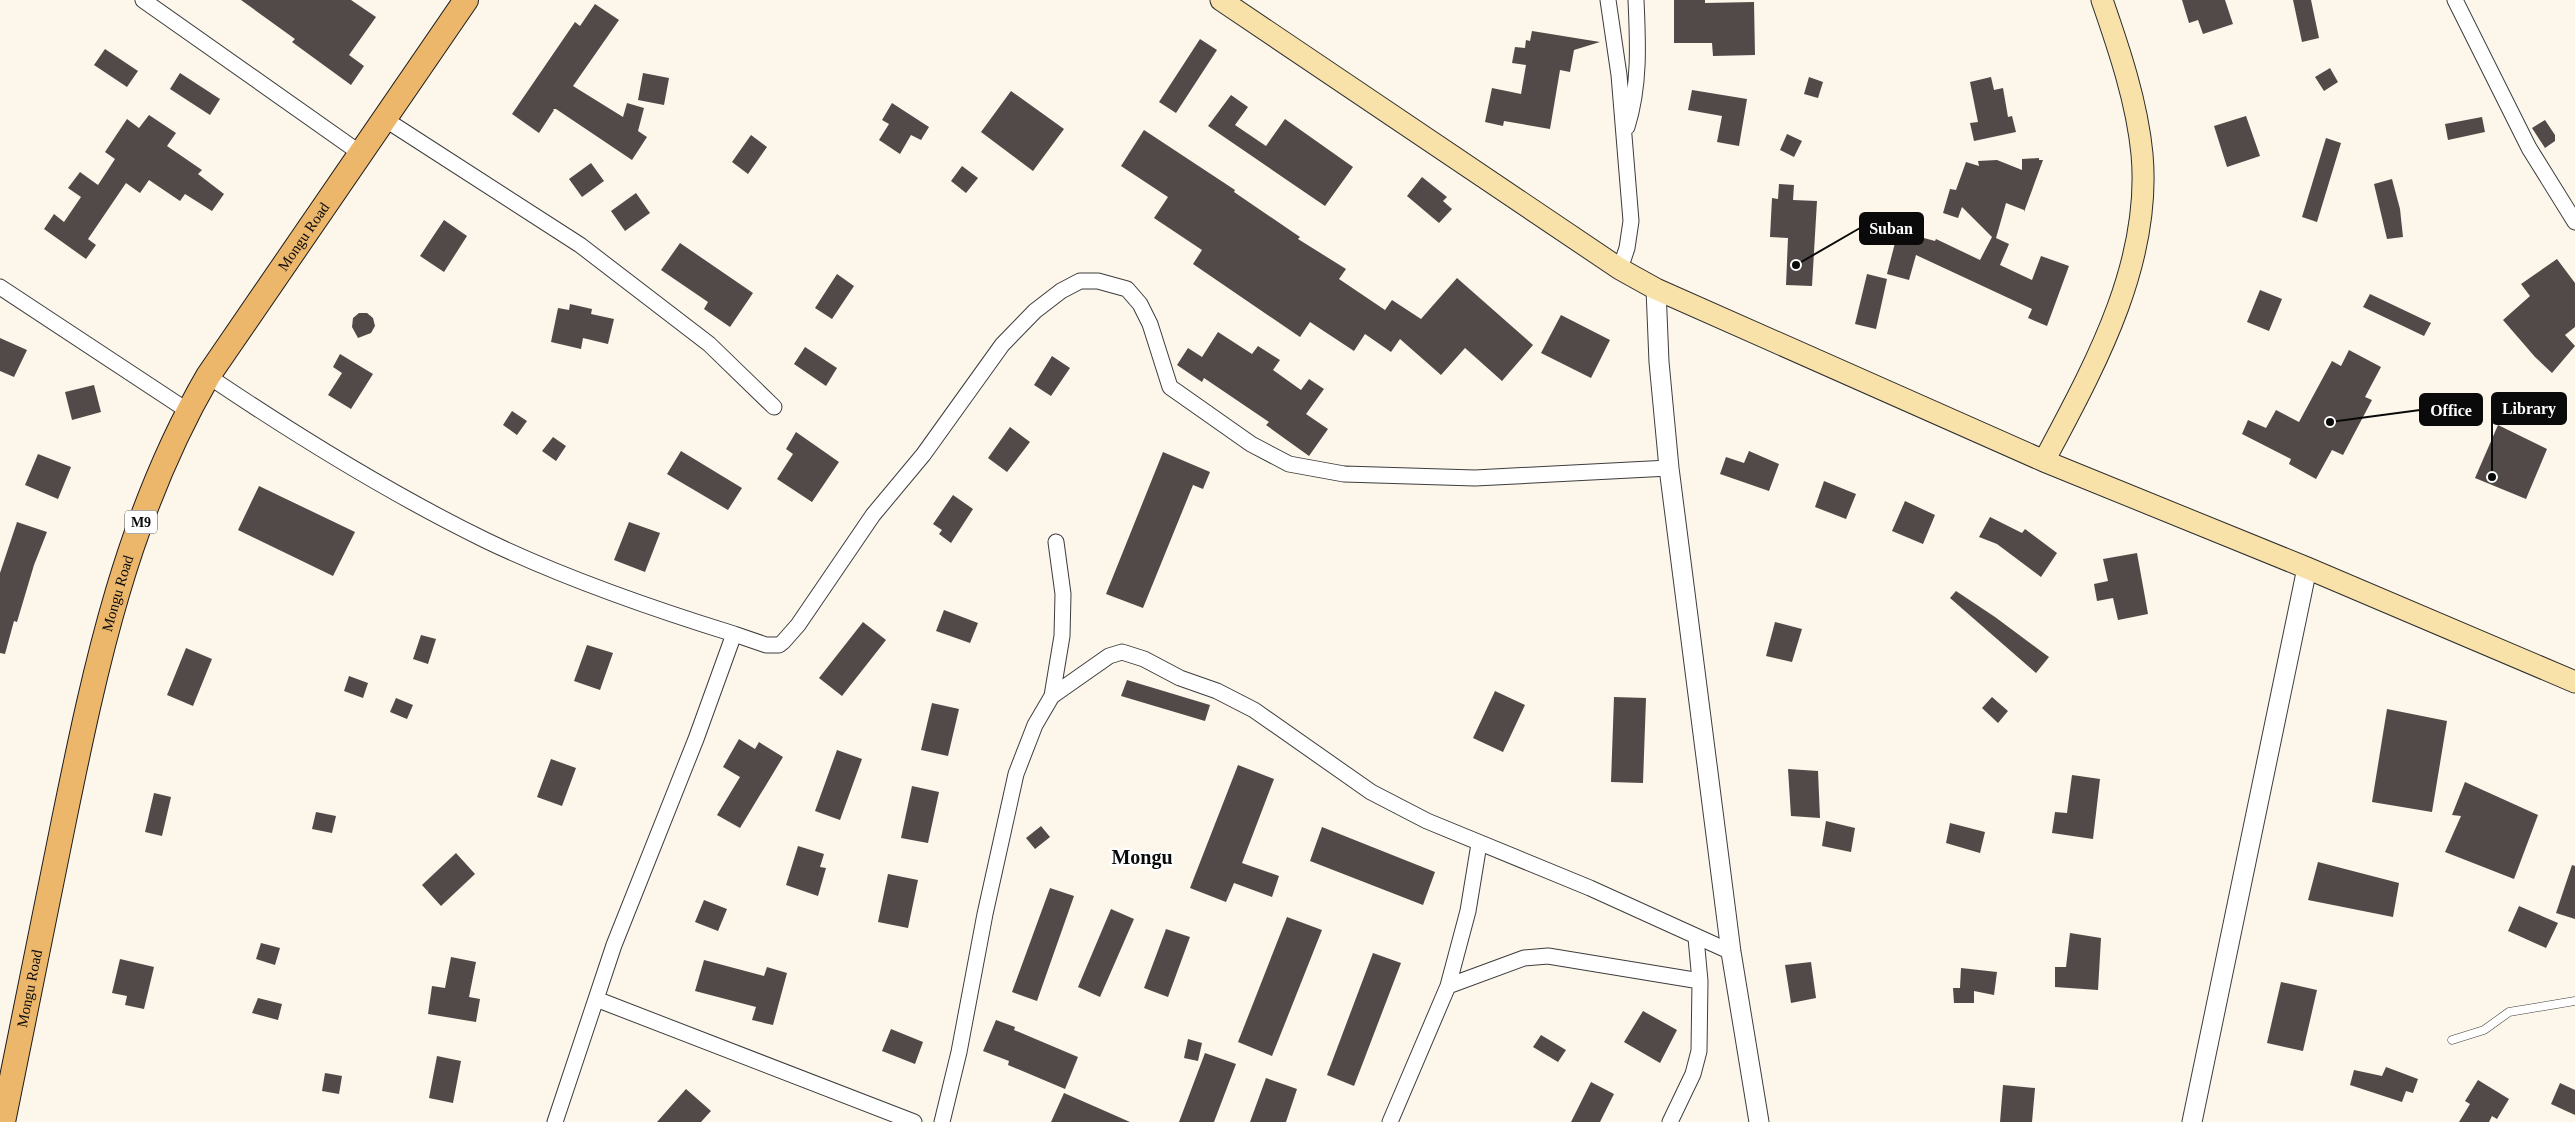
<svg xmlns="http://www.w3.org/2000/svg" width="2575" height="1122" viewBox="0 0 2575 1122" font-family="'Times New Roman',serif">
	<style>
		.building { fill: #524a48 }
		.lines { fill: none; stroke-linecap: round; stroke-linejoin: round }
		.service-casing { stroke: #3d3d3d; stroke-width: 9 }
		.minor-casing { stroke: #3d3d3d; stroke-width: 17 }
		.tertiary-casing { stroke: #3d3d3d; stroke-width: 21 }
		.secondary-casing { stroke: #2c2c2c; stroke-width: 23 }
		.primary-casing { stroke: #1b1b1b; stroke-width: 26 }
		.service { stroke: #fff; stroke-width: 8 }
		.minor { stroke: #fff; stroke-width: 15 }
		.tertiary { stroke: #fff; stroke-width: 19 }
		.secondary { stroke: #f8e2aa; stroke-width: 21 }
		.primary { stroke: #ecb76b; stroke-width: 24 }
		.labels { text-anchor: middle; stroke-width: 5; stroke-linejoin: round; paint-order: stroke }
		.shield { fill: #fff; stroke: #545454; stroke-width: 1 }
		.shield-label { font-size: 14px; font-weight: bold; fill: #0a0a0a }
		.street-label { font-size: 15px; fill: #0a0a0a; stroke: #fff }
		.district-label { font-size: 20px; font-weight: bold; fill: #0a0a0a; stroke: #fff }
		.leader { fill: none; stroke: #0a0a0a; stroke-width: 2 }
		.callout-dot { fill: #0a0a0a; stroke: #fff; stroke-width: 2 }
		.callout { fill: #0a0a0a; stroke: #0a0a0a; stroke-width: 2 }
		.callout-label { font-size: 16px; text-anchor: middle; font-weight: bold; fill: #fff }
	</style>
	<rect width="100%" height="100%" fill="#fdf6ea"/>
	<path class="building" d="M 241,0 L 351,0 L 376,17 L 349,55 L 364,66 L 351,85 L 292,42 L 295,39 Z
		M 1674,0 L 1705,0 L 1705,3 L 1754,2 L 1755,55 L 1713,56 L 1712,43 L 1674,43 Z
		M 2182,0 L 2225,0 L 2233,24 L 2203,34 L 2198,20 L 2189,23 Z
		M 2293,0 L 2311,0 L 2319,38 L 2302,42 Z
		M 595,4 L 619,20 L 573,86 L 623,117 L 627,103 L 644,108 L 638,131 L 647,137 L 632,160 L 556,109 L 553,109 L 554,110 L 539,133 L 512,114 L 575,22 L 580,26 Z
		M 1532,31 L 1600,42 L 1574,50 L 1570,72 L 1560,70 L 1550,129 L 1504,121 L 1503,126 L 1485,122 L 1492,88 L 1521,94 L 1526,65 L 1512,63 L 1515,47 L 1525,48 L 1526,40 L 1530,41 Z
		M 1200,39 L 1217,50 L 1176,113 L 1159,102 Z
		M 105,49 L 138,71 L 127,87 L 94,65 Z
		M 2330,68 L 2338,82 L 2324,91 L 2315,77 Z
		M 180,73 L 220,99 L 210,115 L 170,89 Z
		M 643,73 L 669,78 L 664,105 L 638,100 Z
		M 1809,77 L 1823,82 L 1818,98 L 1804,94 Z
		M 1991,77 L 1994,90 L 2003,88 L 2008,117 L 2012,116 L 2016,132 L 1974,141 L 1970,123 L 1978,122 L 1970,82 Z
		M 1692,90 L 1747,99 L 1739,146 L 1717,142 L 1722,116 L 1688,110 Z
		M 1011,91 L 1064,129 L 1033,171 L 981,132 Z
		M 1231,95 L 1248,107 L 1235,125 L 1266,146 L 1285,119 L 1353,167 L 1325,206 L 1208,126 Z
		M 892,103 L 929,127 L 921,140 L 911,135 L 900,154 L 879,140 L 889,124 L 882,120 Z
		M 149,115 L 176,133 L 167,146 L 202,170 L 198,174 L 224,194 L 212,211 L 185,194 L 180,201 L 149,180 L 140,193 L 126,183 L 88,239 L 96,245 L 86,259 L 44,229 L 54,214 L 64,222 L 81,197 L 68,188 L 80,172 L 98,185 L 115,159 L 105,152 L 127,119 L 139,128 Z
		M 2246,116 L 2260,156 L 2227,167 L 2214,126 Z
		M 2482,117 L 2485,132 L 2448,140 L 2445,124 Z
		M 2545,120 L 2555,135 L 2555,141 L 2545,148 L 2532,128 Z
		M 1144,130 L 1235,190 L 1234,192 L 1300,237 L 1298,239 L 1346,269 L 1339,279 L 1385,310 L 1392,300 L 1421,319 L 1457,278 L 1533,345 L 1502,381 L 1465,348 L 1441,375 L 1400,339 L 1391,352 L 1365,334 L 1354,351 L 1310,322 L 1300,337 L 1193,264 L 1202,250 L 1154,218 L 1168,197 L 1121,166 Z
		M 1787,134 L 1802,141 L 1794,157 L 1780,150 Z
		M 751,135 L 767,147 L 748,174 L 732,162 Z
		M 2326,138 L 2341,143 L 2317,222 L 2302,217 Z
		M 2039,158 L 2039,160 L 2043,160 L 2024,212 L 2024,210 L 2006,203 L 1996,238 L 2009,244 L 2000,265 L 2032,280 L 2041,256 L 2069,266 L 2047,326 L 2028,318 L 2032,309 L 1916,255 L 1909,280 L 1887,274 L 1898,231 L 1935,241 L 1936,239 L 1980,260 L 1992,237 L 1962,207 L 1958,218 L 1943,213 L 1950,189 L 1956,190 L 1966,162 L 1979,166 L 1978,161 L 1997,160 L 2022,170 L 2022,159 Z
		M 591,163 L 604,181 L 582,197 L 569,179 Z
		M 962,166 L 978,178 L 966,193 L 951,181 Z
		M 1422,177 L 1447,197 L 1443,201 L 1452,209 L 1439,223 L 1407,196 Z
		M 2392,179 L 2400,209 L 2403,237 L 2387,239 L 2374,184 Z
		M 1779,184 L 1794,185 L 1793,200 L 1817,201 L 1812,286 L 1786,285 L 1788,238 L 1770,237 L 1772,198 L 1778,199 Z
		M 636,193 L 650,213 L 625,231 L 611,211 Z
		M 444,220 L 467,236 L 444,272 L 420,256 Z
		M 680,243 L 753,293 L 730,327 L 704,309 L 708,302 L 661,270 Z
		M 2557,259 L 2575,283 L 2575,327 L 2565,335 L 2575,346 L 2552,373 L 2535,357 L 2503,320 L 2530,296 L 2521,284 Z
		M 837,274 L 854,286 L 832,319 L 815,308 Z
		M 1867,274 L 1887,279 L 1876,329 L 1855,324 Z
		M 2260,290 L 2282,299 L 2269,331 L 2247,322 Z
		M 2370,294 L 2431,323 L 2424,336 L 2363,307 Z
		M 570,304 L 592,309 L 591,314 L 614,319 L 608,344 L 583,338 L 581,349 L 551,342 L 558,308 L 569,310 Z
		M 359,313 L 367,313 L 373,318 L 375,326 L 371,333 L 358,338 L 352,327 L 353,318 Z
		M 1561,315 L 1610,340 L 1591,378 L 1541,353 Z
		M 1218,332 L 1252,354 L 1258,346 L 1280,360 L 1273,370 L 1301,390 L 1309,379 L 1324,389 L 1306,414 L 1328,429 L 1309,456 L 1266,425 L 1269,422 L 1204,378 L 1202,382 L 1177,365 L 1188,348 L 1202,357 Z
		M 0,338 L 27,350 L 14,377 L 0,371 Z
		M 805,347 L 837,368 L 826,386 L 794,364 Z
		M 2349,350 L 2381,367 L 2365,397 L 2372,400 L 2343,455 L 2332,450 L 2316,479 L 2289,464 L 2291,459 L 2242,434 L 2248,420 L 2266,428 L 2276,410 L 2299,422 L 2332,361 L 2341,366 Z
		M 340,354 L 373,374 L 351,409 L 328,395 L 342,373 L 333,367 Z
		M 1052,356 L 1070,368 L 1051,396 L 1034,385 Z
		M 94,385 L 101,412 L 72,420 L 65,392 Z
		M 512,411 L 527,421 L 517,435 L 503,425 Z
		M 2498,425 L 2547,449 L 2526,499 L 2475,478 Z
		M 1010,427 L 1030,442 L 1007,472 L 988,458 Z
		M 796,432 L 839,462 L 812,502 L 777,479 L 793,454 L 786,449 Z
		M 553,437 L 566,446 L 556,461 L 542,451 Z
		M 681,451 L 742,488 L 728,510 L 667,474 Z
		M 1749,451 L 1779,464 L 1769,491 L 1720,474 L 1726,457 L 1744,463 Z
		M 1163,452 L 1210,472 L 1203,489 L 1193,485 L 1143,608 L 1106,594 Z
		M 38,454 L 71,467 L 58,499 L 25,485 Z
		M 1824,481 L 1856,494 L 1846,519 L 1815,507 Z
		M 259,486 L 355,532 L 333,576 L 238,530 Z
		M 953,495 L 973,509 L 951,543 L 939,534 L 942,530 L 933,524 Z
		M 1905,501 L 1935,515 L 1923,544 L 1892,531 Z
		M 1990,517 L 2022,533 L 2025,529 L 2057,553 L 2041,577 L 1997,544 L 1979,537 Z
		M 17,522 L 47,532 L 34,565 L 17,622 L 14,621 L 5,654 L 0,653 L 0,573 Z
		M 629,522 L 660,533 L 645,572 L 614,560 Z
		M 2137,553 L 2148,614 L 2118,620 L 2113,598 L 2097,601 L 2094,584 L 2108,581 L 2103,559 Z
		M 1956,591 L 1995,617 L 2049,657 L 2036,673 L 1950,598 Z
		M 944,610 L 978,623 L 970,643 L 936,631 Z
		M 863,622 L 886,640 L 842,696 L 819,678 Z
		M 1775,622 L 1802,629 L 1792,662 L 1766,656 Z
		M 421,635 L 436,639 L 428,664 L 413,659 Z
		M 587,645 L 613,653 L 600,690 L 574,681 Z
		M 186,648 L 212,659 L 193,706 L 167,695 Z
		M 349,676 L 368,683 L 363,698 L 344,691 Z
		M 1127,680 L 1210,705 L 1205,721 L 1121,696 Z
		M 1495,691 L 1525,705 L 1503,752 L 1473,738 Z
		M 1614,697 L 1646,698 L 1643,783 L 1611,782 Z
		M 1992,697 L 2008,711 L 1998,723 L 1982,708 Z
		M 396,698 L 413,705 L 407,719 L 390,712 Z
		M 932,703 L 959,709 L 948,756 L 921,750 Z
		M 2387,709 L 2447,721 L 2432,812 L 2372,802 Z
		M 739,739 L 755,749 L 759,742 L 783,757 L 740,828 L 717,815 L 740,777 L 723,767 Z
		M 837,750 L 862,759 L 840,820 L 815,811 Z
		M 551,759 L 576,768 L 562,806 L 537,797 Z
		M 1238,765 L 1274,779 L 1242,863 L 1279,876 L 1272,897 L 1234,883 L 1226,902 L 1190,888 Z
		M 1788,769 L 1818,771 L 1820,818 L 1791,816 Z
		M 2072,775 L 2100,779 L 2093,839 L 2052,833 L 2055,812 L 2067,813 Z
		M 2465,782 L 2538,815 L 2514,879 L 2445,852 L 2461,816 L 2452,815 Z
		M 912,786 L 939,792 L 928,843 L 901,838 Z
		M 154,793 L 171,797 L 162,836 L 145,832 Z
		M 316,812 L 336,816 L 332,833 L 312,829 Z
		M 1826,821 L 1855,828 L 1851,852 L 1822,846 Z
		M 1950,823 L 1985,832 L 1980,853 L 1946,843 Z
		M 1041,826 L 1050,837 L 1035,849 L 1026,838 Z
		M 1322,827 L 1435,872 L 1423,905 L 1310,861 Z
		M 798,846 L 824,854 L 820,867 L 826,868 L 818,896 L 786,885 Z
		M 456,853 L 475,874 L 441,906 L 422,885 Z
		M 2318,862 L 2399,883 L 2393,917 L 2308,900 Z
		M 2572,865 L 2575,866 L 2575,919 L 2556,913 Z
		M 888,874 L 918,880 L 908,928 L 878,922 Z
		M 1050,888 L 1074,896 L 1037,1001 L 1012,992 Z
		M 704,900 L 727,909 L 718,931 L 695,922 Z
		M 2519,906 L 2558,923 L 2546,948 L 2508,931 Z
		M 1111,909 L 1134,919 L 1100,997 L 1078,987 Z
		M 1287,917 L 1322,930 L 1272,1056 L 1238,1042 Z
		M 1166,929 L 1190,937 L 1168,997 L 1144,988 Z
		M 2070,933 L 2101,938 L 2098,990 L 2055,987 L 2055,967 L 2066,967 Z
		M 261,943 L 280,948 L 275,965 L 256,959 Z
		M 1373,953 L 1401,963 L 1354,1086 L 1327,1075 Z
		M 451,957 L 476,962 L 469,997 L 480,999 L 476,1022 L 428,1014 L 432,986 L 445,988 Z
		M 120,959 L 154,967 L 144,1009 L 125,1005 L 127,996 L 112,993 Z
		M 704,960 L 764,976 L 767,967 L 787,973 L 773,1025 L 752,1020 L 756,1007 L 695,991 Z
		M 1811,962 L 1816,998 L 1791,1003 L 1785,965 Z
		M 1961,968 L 1997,972 L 1994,995 L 1974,991 L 1974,1003 L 1954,1003 L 1953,988 L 1960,988 Z
		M 2281,982 L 2317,990 L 2303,1051 L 2267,1043 Z
		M 258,998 L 282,1004 L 278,1020 L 252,1013 Z
		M 1643,1011 L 1677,1030 L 1660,1063 L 1624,1042 Z
		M 996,1020 L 1015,1027 L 1014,1030 L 1078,1057 L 1065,1089 L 1008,1065 L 1009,1061 L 983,1051 Z
		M 891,1029 L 923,1042 L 915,1064 L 882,1051 Z
		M 1541,1035 L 1566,1050 L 1558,1062 L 1533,1047 Z
		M 1188,1039 L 1202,1043 L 1198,1061 L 1184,1058 Z
		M 1205,1053 L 1236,1064 L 1214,1122 L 1179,1122 Z
		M 437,1056 L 461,1061 L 453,1103 L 429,1098 Z
		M 2386,1067 L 2418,1079 L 2413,1093 L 2406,1091 L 2402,1102 L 2350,1085 L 2354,1070 L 2382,1076 Z
		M 325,1073 L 342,1076 L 339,1094 L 322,1091 Z
		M 1266,1078 L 1297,1089 L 1286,1122 L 1250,1122 Z
		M 2478,1080 L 2509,1099 L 2497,1119 L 2492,1116 L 2489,1122 L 2459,1122 L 2470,1104 L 2465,1101 Z
		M 1591,1082 L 1614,1094 L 1600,1122 L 1571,1122 Z
		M 2560,1083 L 2575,1090 L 2575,1115 L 2551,1104 Z
		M 2003,1085 L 2035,1088 L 2032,1122 L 2000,1122 Z
		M 686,1089 L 711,1111 L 701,1122 L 657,1122 Z
		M 1064,1093 L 1130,1122 L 1051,1122 Z"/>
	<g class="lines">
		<defs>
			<path id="service" d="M 2452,1040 L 2484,1030 L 2509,1012 L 2575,1001"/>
			<path id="minor" d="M 143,0 L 360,153
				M 1608,0 L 1619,75 L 1631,221 L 1627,248 L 1620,269
				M 2455,0 L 2529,148 L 2575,222
				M 383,118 L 580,245 L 709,344 L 774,407
				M 1627,127 C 1640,86 1638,43 1636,0
				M 0,287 L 188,411
				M 208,376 C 297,436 389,493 485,540 C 564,578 650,608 734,634
				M 1052,696 L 1109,656 L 1122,652 L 1144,659 L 1180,678 L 1217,691 L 1254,710 L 1371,792 L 1427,821 L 1590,888 L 1731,952
				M 1448,986 L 1524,958 L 1548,956 L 1700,981 L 1696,938
				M 596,999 L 914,1122
				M 555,1122 L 614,945 L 696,739 L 734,634 L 766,645 L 779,645 L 783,642 L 798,625 L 873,515 L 923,455 L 1002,345 L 1035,311 L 1061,291 L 1080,281 L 1098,281 L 1127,289 L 1140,304 L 1150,324 L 1170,387 L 1251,444 L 1289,464 L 1344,474 L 1475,478 L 1669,468
				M 942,1122 L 959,1052 L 985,914 L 1016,774 L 1035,725 L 1052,696 L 1062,636 L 1063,594 L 1056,542
				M 1390,1122 L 1448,986 L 1468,911 L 1479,844
				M 1670,1122 L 1693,1074 L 1699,1051 L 1700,981"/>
			<path id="tertiary" d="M 1656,289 L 1659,362 L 1669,468 L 1731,952 L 1759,1122
				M 2192,1122 L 2307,568"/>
			<path id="secondary" d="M 1221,0 L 1620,269 L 1656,289 L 2044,461 L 2307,568 L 2575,682
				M 2044,461 C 2094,367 2152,264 2142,154 C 2137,102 2119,49 2102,0"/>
			<g id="primary">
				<path id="s1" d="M 3,1122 C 23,1021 43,920 64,820 C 96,664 127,516 208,376 L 466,0"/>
			</g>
		</defs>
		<use href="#service" class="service-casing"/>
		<use href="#minor" class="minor-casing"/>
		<use href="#tertiary" class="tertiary-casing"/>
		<use href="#secondary" class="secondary-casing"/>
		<use href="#primary" class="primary-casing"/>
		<use href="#service" class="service"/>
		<use href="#minor" class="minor"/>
		<use href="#tertiary" class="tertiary"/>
		<use href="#secondary" class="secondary"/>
		<use href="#primary" class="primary"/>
	</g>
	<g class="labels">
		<rect class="shield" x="125" y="510.5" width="32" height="23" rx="4"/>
		<g class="shield-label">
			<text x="141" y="527">M9</text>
		</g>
		<g class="street-label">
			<text dy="5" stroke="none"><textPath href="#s1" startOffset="946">Mongu Road</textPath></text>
			<text dy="5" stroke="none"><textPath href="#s1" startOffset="541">Mongu Road</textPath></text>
			<text dy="5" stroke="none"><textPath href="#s1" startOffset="136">Mongu Road</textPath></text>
		</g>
		<g class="district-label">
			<text x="1142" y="864">Mongu</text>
		</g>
	</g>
	<path class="leader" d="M1796 265L1860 228M2492 477L2492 408M2330 422L2420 410"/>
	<g class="callout-dot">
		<circle cx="1796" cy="265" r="5"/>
		<circle cx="2492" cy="477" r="5"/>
		<circle cx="2330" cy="422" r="5"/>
	</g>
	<g class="callout">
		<rect x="1860" y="213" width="63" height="31" rx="5"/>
		<rect x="2492" y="393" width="74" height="31" rx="5"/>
		<rect x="2420" y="394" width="62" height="31" rx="5"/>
	</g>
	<g class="callout-label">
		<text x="1891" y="234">Suban</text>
		<text x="2529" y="414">Library</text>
		<text x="2451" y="416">Office</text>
	</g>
</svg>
